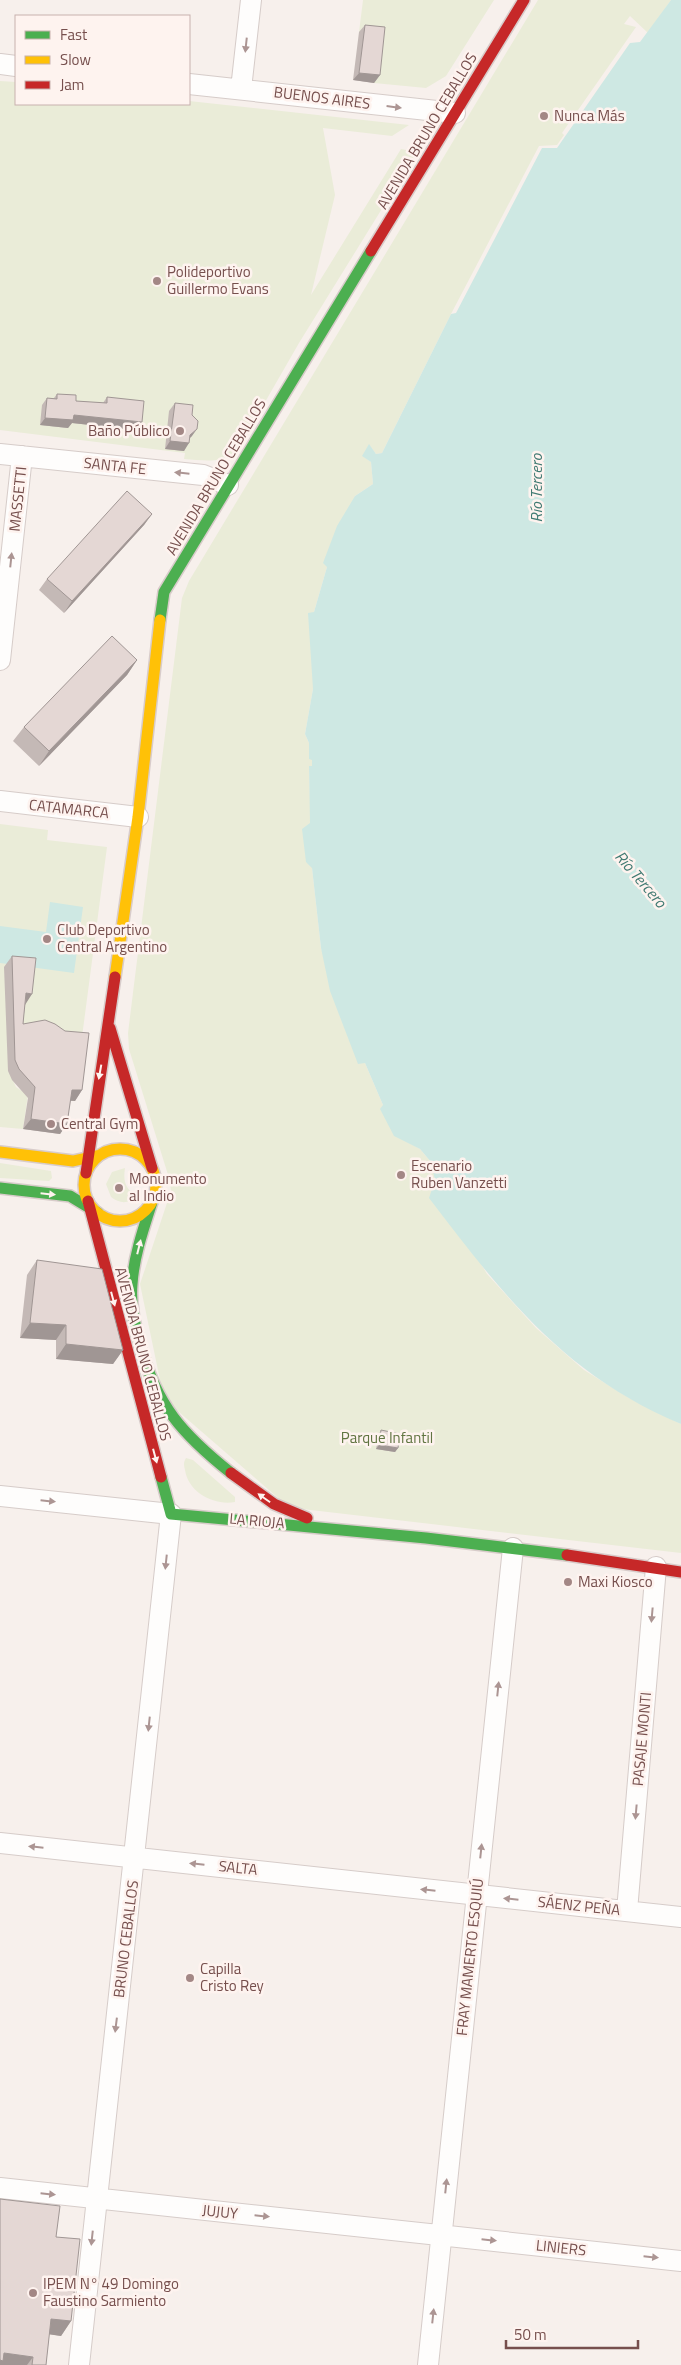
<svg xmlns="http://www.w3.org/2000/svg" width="681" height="2365" viewBox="0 0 681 2365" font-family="'Titillium Web',sans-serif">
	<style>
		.green { fill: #eaecd8 }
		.water { fill: #cee8e3 }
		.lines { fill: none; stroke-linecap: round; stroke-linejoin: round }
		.street-casing { stroke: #d6ccc9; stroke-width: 22 }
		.fast-casing { stroke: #d8ccca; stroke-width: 14 }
		.slow-casing { stroke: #d8ccca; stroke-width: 14 }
		.jam-casing { stroke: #d8ccca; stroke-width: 14 }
		.street { stroke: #fefdfc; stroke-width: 20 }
		.fast { stroke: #4caf50; stroke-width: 11 }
		.slow { stroke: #ffc107; stroke-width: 11 }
		.jam { stroke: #c62828; stroke-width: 11 }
		.wall { fill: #c4b9b6 }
		.shaded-wall { fill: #a09694 }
		.building { fill: #e4d7d4; stroke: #a09694 }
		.oneway { fill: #ac9593 }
		.oneway2 { fill: #fef3ef }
		.poi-dot { fill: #a38785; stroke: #fef3ef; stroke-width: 2 }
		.labels { text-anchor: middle; stroke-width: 5; stroke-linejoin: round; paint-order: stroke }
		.street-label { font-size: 15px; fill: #764f4d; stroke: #fef3ef }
		.poi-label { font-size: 15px; fill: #764f4d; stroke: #fef3ef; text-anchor: start }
		.park-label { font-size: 15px; fill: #617542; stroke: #fef3ef }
		.water-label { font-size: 16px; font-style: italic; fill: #407a72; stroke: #fef3ef }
	</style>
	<rect width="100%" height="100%" fill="#f7f0ec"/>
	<path class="green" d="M 363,0 L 494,0 L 446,76 L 426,88 L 374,83 L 380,35 L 359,32 Z
		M 538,0 L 671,0 L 648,33 L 630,16 L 624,24 L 636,27 L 562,133 L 564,135 L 557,145 L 539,146 L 451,314 L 382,453 L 376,454 L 369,445 L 363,456 L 371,462 L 373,484 L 355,496 L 327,567 L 314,612 L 313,689 L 305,734 L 309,743 L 309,759 L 312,759 L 312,766 L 309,766 L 312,868 L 321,948 L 365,1063 L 383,1105 L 408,1142 L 420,1149 L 431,1162 L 435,1173 L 434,1185 L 487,1274 L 536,1328 L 584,1370 L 629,1398 L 681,1424 L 681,1553 L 302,1509 L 285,1504 L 164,1399 L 140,1284 L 171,1191 L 169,1178 L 129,1049 L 128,1033 L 182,598 L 189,581 Z
		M 0,81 L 16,82 L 16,104 L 189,104 L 189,101 L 409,125 L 392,136 L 323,128 L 335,195 L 311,295 L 401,149 L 417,152 L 299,343 L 238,449 C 223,465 204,460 184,459 L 185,453 L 0,430 Z
		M 0,824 L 48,830 L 47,840 L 107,847 L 82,1037 L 8,1070 L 16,1087 L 28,1095 L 23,1129 L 0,1127 Z
		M 0,1163 L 51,1171 L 52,1178 L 49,1181 L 0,1178 Z
		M 125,1168 C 123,1181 125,1189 137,1196 C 129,1204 120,1204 111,1197 L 106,1184 L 112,1172 Z
		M 186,1458 L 193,1460 L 235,1497 L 235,1502 C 214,1506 188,1492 185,1470 C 184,1465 183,1463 186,1458 Z"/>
	<path class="water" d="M 671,0 L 681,0 L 681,1424 C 564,1375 503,1295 429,1198 L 435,1180 L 431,1162 L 420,1149 L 394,1136 L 380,1109 L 383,1105 L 365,1063 L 358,1064 L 330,991 L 321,948 L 312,868 L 306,862 L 302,829 L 310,823 L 309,766 L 312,766 L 312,760 L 309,759 L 309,743 L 305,734 L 313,689 L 308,613 L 314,612 L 327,567 L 323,563 L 337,526 L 355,496 L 373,484 L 371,462 L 362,456 L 369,444 L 376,454 L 382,453 L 451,314 L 456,313 L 542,148 L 557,148 L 630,43 L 640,42 Z
		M 50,902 L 83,907 L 74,973 L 0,963 L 0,926 L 46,932 Z"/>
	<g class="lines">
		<defs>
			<path id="street" d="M 0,64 L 16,66
				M 189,84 L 455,113
				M 241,89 L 251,0
				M 0,454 L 203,475 L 228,485
				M 0,660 L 22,456
				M 0,801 L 138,817
				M 0,1496 L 171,1514 L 79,2365
				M 0,1843 L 681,1917
				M 627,1911 L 656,1567
				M 0,2188 L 681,2261
				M 428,2365 L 513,1548"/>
			<path id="fast" d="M 160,620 L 164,592 L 371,251
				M 0,1188 L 70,1196 L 98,1213
				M 153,1199 C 144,1227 134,1255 132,1284 C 130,1305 135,1325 140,1345 C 157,1406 182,1434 231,1473
				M 161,1477 L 171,1514 L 426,1538 L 567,1555"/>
			<path id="slow" d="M 115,977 L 138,817 L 160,620
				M84 1185a36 36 0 1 1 72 0a36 36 0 1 1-72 0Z
				M 0,1152 L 73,1161 L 100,1155"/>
			<path id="jam" d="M 371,251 L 524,0
				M 110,1028 L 152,1168
				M 86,1173 L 115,977
				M 88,1201 L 161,1477
				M 231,1473 L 274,1504 L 307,1518
				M 567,1555 L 681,1572"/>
		</defs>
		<use href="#street" class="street-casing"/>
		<use href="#fast" class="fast-casing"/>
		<use href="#slow" class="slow-casing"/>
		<use href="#jam" class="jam-casing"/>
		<use href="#street" class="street"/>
		<use href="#fast" class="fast"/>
		<use href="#slow" class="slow"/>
		<use href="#jam" class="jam"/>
	</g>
	<path class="wall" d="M 365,25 L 380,75 L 374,83 L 353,80 L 359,32 Z
		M 57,394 L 76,401 L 103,403 L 107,397 L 136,430 L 72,423 L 68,428 L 40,425 L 42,405 L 47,398 L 54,398 Z
		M 175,403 L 192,415 L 192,436 L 190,438 L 184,451 L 165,449 L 169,411 Z
		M 152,514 L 144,525 L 64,613 L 39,590 L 47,579 Z
		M 137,660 L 127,675 L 39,766 L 13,741 L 24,727 Z
		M 12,956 L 25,1004 L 23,1024 L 82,1090 L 75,1101 L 70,1101 L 67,1124 L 60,1134 L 23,1129 L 28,1098 L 12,1080 L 8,1071 L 4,967 Z
		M 37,1260 L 123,1350 L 113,1364 L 56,1359 L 56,1340 L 20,1338 L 27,1275 Z
		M 381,1430 L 398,1448 L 395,1452 L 376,1449 L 379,1434 Z
		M 56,2237 L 71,2321 L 61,2336 L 49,2334 L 46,2365 L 0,2365 Z"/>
	<path class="shaded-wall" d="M 359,73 L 380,75 L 374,83 L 353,80 Z
		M 74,415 L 142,422 L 136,430 L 72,423 L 68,428 L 40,425 L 45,418 Z
		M 197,429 L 192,436 L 185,442 L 189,443 L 184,451 L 165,449 L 170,441 L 190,435 Z
		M 152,514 L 144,525 L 64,613 L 72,601 Z
		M 137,660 L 127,675 L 39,766 L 49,751 Z
		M 26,993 L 32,994 L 25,1005 Z
		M 72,1090 L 82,1090 L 75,1101 L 64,1100 Z
		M 31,1119 L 67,1124 L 60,1134 L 23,1129 Z
		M 30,1323 L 66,1325 L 56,1340 L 20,1338 Z
		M 66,1344 L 123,1350 L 113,1364 L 56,1359 Z
		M 379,1445 L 398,1448 L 395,1452 L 376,1449 Z
		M 51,2319 L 71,2321 L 61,2336 L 40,2333 Z
		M 4,2353 L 33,2357 L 27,2365 L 0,2365 L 0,2359 Z"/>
	<path class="building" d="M 365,25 L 385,27 L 380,75 L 359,73 Z
		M 57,394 L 76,395 L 76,401 L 107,403 L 107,397 L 144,401 L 142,422 L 74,415 L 73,420 L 45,418 L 47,398 L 57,399 Z
		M 175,403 L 193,405 L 192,415 L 198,421 L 197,429 L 190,435 L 189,443 L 170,441 Z
		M 127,491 L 152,514 L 72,601 L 47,579 Z
		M 112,636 L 137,660 L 49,751 L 24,727 Z
		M 12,956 L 36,958 L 32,994 L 26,993 L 23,1024 L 45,1020 L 55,1024 L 65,1031 L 89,1033 L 82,1090 L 72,1090 L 67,1124 L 31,1119 L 35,1087 L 19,1069 L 15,1060 Z
		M 37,1260 L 102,1269 L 123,1350 L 66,1344 L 66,1325 L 30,1323 Z
		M 381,1430 L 400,1434 L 398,1448 L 379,1445 Z
		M 0,2199 L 60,2206 L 56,2237 L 80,2239 L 71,2321 L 51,2319 L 46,2365 L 32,2365 L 33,2357 L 4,2353 L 3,2361 L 0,2360 Z"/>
	<defs><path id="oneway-solid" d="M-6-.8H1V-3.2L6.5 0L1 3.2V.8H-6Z" transform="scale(1.25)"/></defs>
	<g class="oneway">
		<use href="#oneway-solid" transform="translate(246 45) rotate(96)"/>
		<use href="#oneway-solid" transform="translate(394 107) rotate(7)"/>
		<use href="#oneway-solid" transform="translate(182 473) rotate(-174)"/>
		<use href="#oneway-solid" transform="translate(11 560) rotate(-84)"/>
		<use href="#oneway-solid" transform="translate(48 1501) rotate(6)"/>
		<use href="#oneway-solid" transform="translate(166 1562) rotate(96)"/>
		<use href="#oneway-solid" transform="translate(652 1615) rotate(95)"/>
		<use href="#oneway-solid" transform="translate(498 1689) rotate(-84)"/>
		<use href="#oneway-solid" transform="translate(149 1724) rotate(96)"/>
		<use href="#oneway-solid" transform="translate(636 1812) rotate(95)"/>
		<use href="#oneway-solid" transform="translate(36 1847) rotate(-174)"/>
		<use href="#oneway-solid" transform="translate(481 1851) rotate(-84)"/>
		<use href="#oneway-solid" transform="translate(197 1864) rotate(-174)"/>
		<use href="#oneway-solid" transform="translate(428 1890) rotate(-174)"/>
		<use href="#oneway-solid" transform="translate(511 1899) rotate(-174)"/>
		<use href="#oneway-solid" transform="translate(116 2025) rotate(97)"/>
		<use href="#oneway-solid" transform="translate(446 2186) rotate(-84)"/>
		<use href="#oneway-solid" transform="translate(48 2194) rotate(6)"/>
		<use href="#oneway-solid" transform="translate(262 2216) rotate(6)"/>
		<use href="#oneway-solid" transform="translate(92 2238) rotate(96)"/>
		<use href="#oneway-solid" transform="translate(489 2240) rotate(6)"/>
		<use href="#oneway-solid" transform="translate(651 2257) rotate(6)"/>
		<use href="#oneway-solid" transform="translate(433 2316) rotate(-84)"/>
	</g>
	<g class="oneway2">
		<use href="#oneway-solid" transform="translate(100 1072) rotate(100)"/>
		<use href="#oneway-solid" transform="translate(48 1194) rotate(6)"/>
		<use href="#oneway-solid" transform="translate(139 1247) rotate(-76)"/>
		<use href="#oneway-solid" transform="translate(113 1299) rotate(75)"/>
		<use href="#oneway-solid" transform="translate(155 1456) rotate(75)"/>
		<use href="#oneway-solid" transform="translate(264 1498) rotate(-145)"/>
	</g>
	<g class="poi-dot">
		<circle cx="544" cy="116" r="5"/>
		<circle cx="157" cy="281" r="5"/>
		<circle cx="180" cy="431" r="5"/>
		<circle cx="47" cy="939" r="5"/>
		<circle cx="51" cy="1124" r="5"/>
		<circle cx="401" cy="1175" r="5"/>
		<circle cx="119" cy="1188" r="5"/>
		<circle cx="568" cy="1582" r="5"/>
		<circle cx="190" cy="1978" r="5"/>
		<circle cx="33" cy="2293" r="5"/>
	</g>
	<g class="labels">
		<g class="street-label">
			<text transform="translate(322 98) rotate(7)" y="5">BUENOS AIRES</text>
			<text transform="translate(427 131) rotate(-59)" y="5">AVENIDA BRUNO CEBALLOS</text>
			<text transform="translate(115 466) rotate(6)" y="5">SANTA FE</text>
			<text transform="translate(216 477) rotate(-59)" y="5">AVENIDA BRUNO CEBALLOS</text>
			<text transform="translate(18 499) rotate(-84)" y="5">MASSETTI</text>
			<text transform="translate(69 809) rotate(6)" y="5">CATAMARCA</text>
			<text transform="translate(143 1354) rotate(75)" y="5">AVENIDA BRUNO CEBALLOS</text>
			<text transform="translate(257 1521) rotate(5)" y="5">LA RIOJA</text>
			<text transform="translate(642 1739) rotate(-85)" y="5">PASAJE MONTI</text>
			<text transform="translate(238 1868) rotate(6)" y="5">SALTA</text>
			<text transform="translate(579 1906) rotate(6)" y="5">SÁENZ PEÑA</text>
			<text transform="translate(126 1939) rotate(-83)" y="5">BRUNO CEBALLOS</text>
			<text transform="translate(470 1957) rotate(-84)" y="5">FRAY MAMERTO ESQUIÚ</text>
			<text transform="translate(220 2212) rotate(6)" y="5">JUJUY</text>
			<text transform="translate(561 2248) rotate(6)" y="5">LINIERS</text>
		</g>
		<g class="poi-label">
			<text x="554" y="121">Nunca Más</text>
			<text x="167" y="277">Polideportivo<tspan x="167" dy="17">Guillermo Evans</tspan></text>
			<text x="170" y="436" text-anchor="end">Baño Público</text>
			<text x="57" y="935">Club Deportivo<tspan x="57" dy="17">Central Argentino</tspan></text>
			<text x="61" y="1129">Central Gym</text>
			<text x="411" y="1171">Escenario<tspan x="411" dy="17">Ruben Vanzetti</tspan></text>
			<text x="129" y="1184">Monumento<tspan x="129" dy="17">al Indio</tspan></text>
			<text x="578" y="1587">Maxi Kiosco</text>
			<text x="200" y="1974">Capilla<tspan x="200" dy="17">Cristo Rey</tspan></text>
			<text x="43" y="2289">IPEM N° 49 Domingo<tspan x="43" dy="17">Faustino Sarmiento</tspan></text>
		</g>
		<g class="park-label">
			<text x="387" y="1443">Parque Infantil</text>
		</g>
		<g class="water-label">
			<text transform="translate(536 488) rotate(-90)" y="6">Río Tercero</text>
			<text transform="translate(641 879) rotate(49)" y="6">Río Tercero</text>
		</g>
	</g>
	<rect x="15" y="15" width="175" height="90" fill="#fef3ef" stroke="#c8b1ae"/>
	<rect x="25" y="31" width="25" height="8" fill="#4caf50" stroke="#c8b1ae"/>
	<text x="60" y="40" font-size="15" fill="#764f4d">Fast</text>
	<rect x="25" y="56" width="25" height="8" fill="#ffc107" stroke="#c8b1ae"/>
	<text x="60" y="65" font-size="15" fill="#764f4d">Slow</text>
	<rect x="25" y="81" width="25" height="8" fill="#c62828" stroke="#c8b1ae"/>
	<text x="60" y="90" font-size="15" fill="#764f4d">Jam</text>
	<path d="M506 2340v8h132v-8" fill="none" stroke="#764f4d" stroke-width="2.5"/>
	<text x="514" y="2340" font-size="15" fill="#764f4d" stroke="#fef3ef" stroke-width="4" paint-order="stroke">50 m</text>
</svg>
